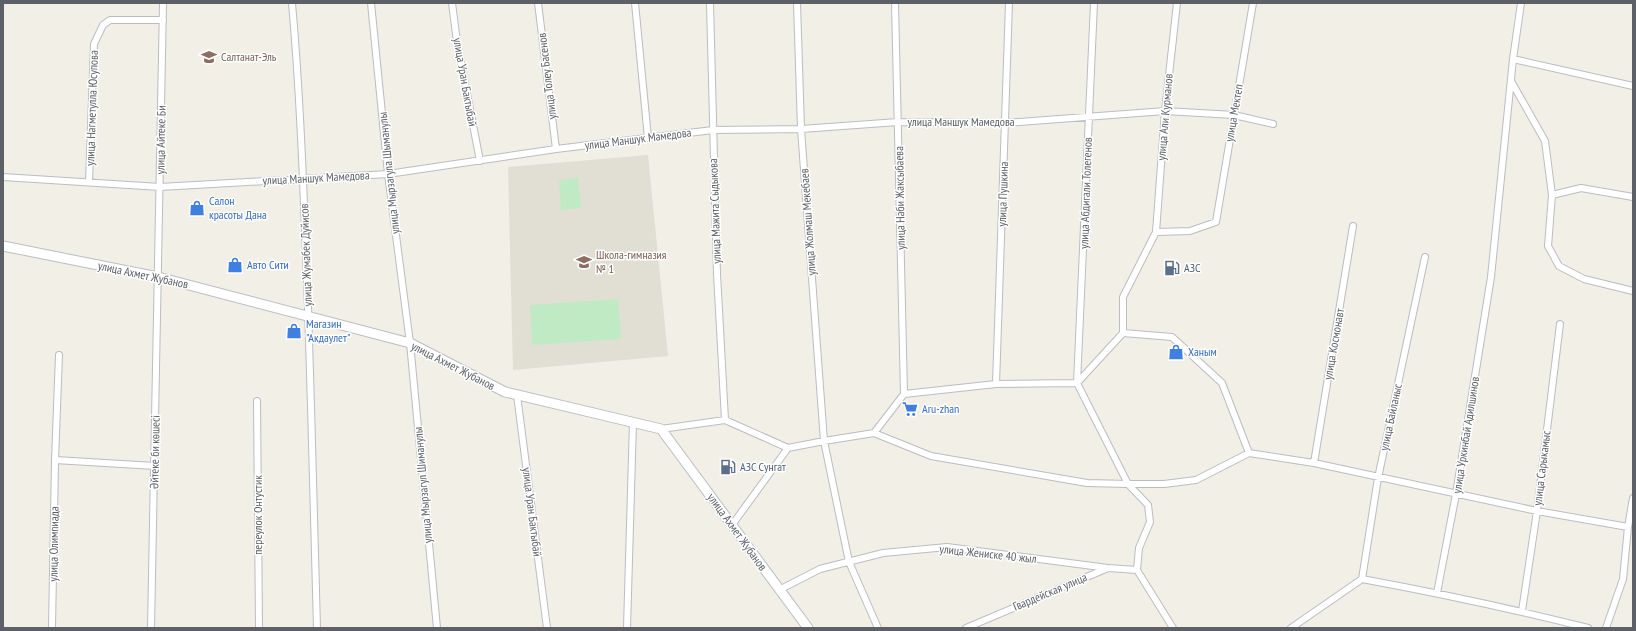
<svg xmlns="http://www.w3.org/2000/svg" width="1636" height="631" viewBox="0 0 1636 631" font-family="'PT Sans Narrow',sans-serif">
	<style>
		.education { fill: #e1dfd4 }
		.green { fill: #c0eac4 }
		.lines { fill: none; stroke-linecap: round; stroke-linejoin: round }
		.minor-casing { stroke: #babdc2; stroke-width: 8 }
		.secondary-casing { stroke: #bbbec4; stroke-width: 11 }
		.minor { stroke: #fff; stroke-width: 6 }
		.secondary { stroke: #fff; stroke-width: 9 }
		.labels { text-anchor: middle; stroke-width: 3; stroke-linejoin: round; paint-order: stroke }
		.education-label { font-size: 12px; fill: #785e54; stroke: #fff; text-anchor: start }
		.street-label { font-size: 12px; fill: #5d6167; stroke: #fff }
		.shop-label { font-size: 12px; fill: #366cbe; stroke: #fff; text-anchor: start }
		.service-label { font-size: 12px; fill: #4e5e75; stroke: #fff; text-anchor: start }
	</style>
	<rect width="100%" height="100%" fill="#f1efe6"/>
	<path class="education" d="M 648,155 L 668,356 L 513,370 L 508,167 Z"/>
	<path class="green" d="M 578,178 L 581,208 L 561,210 L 559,180 Z
		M 618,299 L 621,339 L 532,345 L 530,305 Z"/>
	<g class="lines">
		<defs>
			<path id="minor" d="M 292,3 C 301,104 304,206 308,307 C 311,414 315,521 317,628
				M 371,3 L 388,174 L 410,343 L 437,628
				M 452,3 L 457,42 L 480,161
				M 538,3 L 556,149
				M 635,3 L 648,138
				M 710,3 L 717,274 L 725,420
				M 797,3 L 801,129 L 824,441 L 849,562 L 878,628
				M 895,3 L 904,394
				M 1094,3 L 1077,383 L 1128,484 L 1148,505 L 1150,522 L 1139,548 L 1137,570 L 1173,628
				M 1513,59 L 1633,86
				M 1511,81 L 1545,141 L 1552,195 L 1548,246 L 1559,266 L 1584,279 L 1633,291
				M 3,177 L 160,187 L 388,174 L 556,149 L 713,130 L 801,129 L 898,122 L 1006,123 L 1165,111 L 1234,115 L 1273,124
				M 89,182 L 94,44 L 103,25 L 110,20 L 163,20
				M 1552,195 L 1581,188 L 1633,197
				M 1156,232 L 1165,111 L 1177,3
				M 1123,333 L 1172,337 L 1222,383 L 1249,453
				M 996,384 L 1009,3
				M 517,395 L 547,628
				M 257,401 L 259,628
				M 661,429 L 725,420 L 788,448
				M 874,433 L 904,394 L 996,384 L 1077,383 L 1123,333 L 1123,297 L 1156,232 L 1190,231 L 1216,222 L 1253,3
				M 55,460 L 59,355
				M 1314,463 L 1353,226
				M 732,525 L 788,448 L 824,441 L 874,433 L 931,456 L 1087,483 L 1128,484 L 1164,484 L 1196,480 L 1249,453 L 1314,463 L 1537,511 L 1628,527
				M 1362,579 L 1378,478 L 1425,257
				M 1362,579 C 1438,593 1513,609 1588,628
				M 779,590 L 820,569 L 883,553 L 947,547 L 1108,568
				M 1437,593 L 1456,494 L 1491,277 L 1513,59 L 1521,3
				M 1522,611 L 1537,511 L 1560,324
				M 52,628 L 55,460 L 155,466
				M 151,628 L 163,3
				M 627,628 L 633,422
				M 966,628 L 1108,568 L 1137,570
				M 1291,628 L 1362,579
				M 1606,628 L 1623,579 L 1628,527 L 1633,498"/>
			<path id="secondary" d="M 3,246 L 158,277 L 410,343 L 505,392 L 661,429 L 808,628"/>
		</defs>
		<use href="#minor" class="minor-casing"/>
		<use href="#secondary" class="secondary-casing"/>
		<use href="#minor" class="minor"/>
		<use href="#secondary" class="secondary"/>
	</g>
	<defs>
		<symbol id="school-bare" viewBox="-9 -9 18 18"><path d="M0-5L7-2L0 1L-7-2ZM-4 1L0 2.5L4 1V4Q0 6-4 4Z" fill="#8d6e63" stroke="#fff" stroke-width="2.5" paint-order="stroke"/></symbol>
		<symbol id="shop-bare" viewBox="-9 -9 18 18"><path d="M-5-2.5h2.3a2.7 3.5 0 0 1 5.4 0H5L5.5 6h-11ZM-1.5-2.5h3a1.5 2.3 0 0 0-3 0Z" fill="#3f7fe0" stroke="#fff" stroke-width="2.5" paint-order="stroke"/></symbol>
		<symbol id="fuel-bare" viewBox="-9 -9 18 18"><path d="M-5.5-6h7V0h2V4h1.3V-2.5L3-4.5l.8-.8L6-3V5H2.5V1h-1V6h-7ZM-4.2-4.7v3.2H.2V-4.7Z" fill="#5c6f8a" stroke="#fff" stroke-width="2.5" paint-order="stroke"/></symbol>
		<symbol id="supermarket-bare" viewBox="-9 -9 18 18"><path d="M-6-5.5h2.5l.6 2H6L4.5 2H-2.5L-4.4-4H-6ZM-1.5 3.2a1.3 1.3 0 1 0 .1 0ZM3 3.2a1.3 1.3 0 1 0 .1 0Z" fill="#3f7fe0" stroke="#fff" stroke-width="2.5" paint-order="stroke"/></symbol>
	</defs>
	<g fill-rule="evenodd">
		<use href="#school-bare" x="198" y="46" width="22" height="22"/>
		<use href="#shop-bare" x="186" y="197" width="22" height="22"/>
		<use href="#school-bare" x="573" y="251" width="22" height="22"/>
		<use href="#shop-bare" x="224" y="254" width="22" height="22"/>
		<use href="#fuel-bare" x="1161" y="257" width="22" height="22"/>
		<use href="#shop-bare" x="283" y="320" width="22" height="22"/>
		<use href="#shop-bare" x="1165" y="341" width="22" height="22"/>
		<use href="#supermarket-bare" x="899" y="398" width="22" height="22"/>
		<use href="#fuel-bare" x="717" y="456" width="22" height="22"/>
	</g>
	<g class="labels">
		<g class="education-label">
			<text x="221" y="61">Салтанат-Эль</text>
			<text x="596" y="259">Школа-гимназия<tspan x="596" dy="14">№ 1</tspan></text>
		</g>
		<g class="street-label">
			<text transform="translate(547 76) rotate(-97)" y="4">улица Толеу Басенов</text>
			<text transform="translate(465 82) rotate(80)" y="4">улица Уран Бактыбай</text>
			<text transform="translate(92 108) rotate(-88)" y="4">улица Нагметулла Юсупова</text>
			<text transform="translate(1234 113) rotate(-80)" y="4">улица Мектеп</text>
			<text transform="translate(1165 117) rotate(-85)" y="4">улица Али Курманов</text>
			<text x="961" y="126">улица Маншук Мамедова</text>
			<text transform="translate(638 139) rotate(-7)" y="4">улица Маншук Мамедова</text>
			<text transform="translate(161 140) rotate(-89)" y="4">улица Айтеке Би</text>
			<text transform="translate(389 173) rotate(-96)" y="4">улица Мырзагула Шыманулы</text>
			<text transform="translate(316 178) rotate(-3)" y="4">улица Маншук Мамедова</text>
			<text transform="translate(1086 193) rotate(-88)" y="4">улица Абдигали Толегенов</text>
			<text transform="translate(1003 194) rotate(-88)" y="4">улица Пушкина</text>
			<text transform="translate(900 198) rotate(-91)" y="4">улица Наби Жаксыбаева</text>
			<text transform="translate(715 211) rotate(-92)" y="4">улица Мажита Сыдыкова</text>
			<text transform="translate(808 222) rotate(-94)" y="4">улица Жолмаш Мекебаев</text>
			<text transform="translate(306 255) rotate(-92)" y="4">улица Жумабек Дуйисов</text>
			<text transform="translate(143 275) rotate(12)" y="4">улица Ахмет Жубанов</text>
			<text transform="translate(1334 344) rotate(-80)" y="4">улица Космонавт</text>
			<text transform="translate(453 366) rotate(27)" y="4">улица Ахмет Жубанов</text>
			<text transform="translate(1391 417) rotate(-78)" y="4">улица Байланыс</text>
			<text transform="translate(1466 435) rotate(-81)" y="4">улица Уркинбай Адилшинов</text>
			<text transform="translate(155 452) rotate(-89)" y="4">Әйтеке би көшесі</text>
			<text transform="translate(1542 468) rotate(-83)" y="4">улица Сарыкамыс</text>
			<text transform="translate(423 485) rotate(-95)" y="4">улица Мырзагул Шиманулы</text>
			<text transform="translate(532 512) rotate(83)" y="4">улица Уран Бактыбай</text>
			<text transform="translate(258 515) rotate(-90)" y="4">переулок Онтустик</text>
			<text transform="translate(737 532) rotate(54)" y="4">улица Ахмет Жубанов</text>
			<text transform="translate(54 544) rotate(-89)" y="4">улица Олимпиада</text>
			<text transform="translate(988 554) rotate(6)" y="4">улица Жениске 40 жыл</text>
			<text transform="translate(1050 592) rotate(-23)" y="4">Гвардейская улица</text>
		</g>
		<g class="shop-label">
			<text x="209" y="205">Салон<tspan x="209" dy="14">красоты Дана</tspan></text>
			<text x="247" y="269">Авто Сити</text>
			<text x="306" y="328">Магазин<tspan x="306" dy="14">"Акдаулет"</tspan></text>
			<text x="1188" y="356">Ханым</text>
			<text x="922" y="413">Aru-zhan</text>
		</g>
		<g class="service-label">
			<text x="1184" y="272">АЗС</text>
			<text x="740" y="471">АЗС Сунгат</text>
		</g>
	</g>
	<rect width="1636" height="631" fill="none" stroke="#5d6167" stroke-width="8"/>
</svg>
